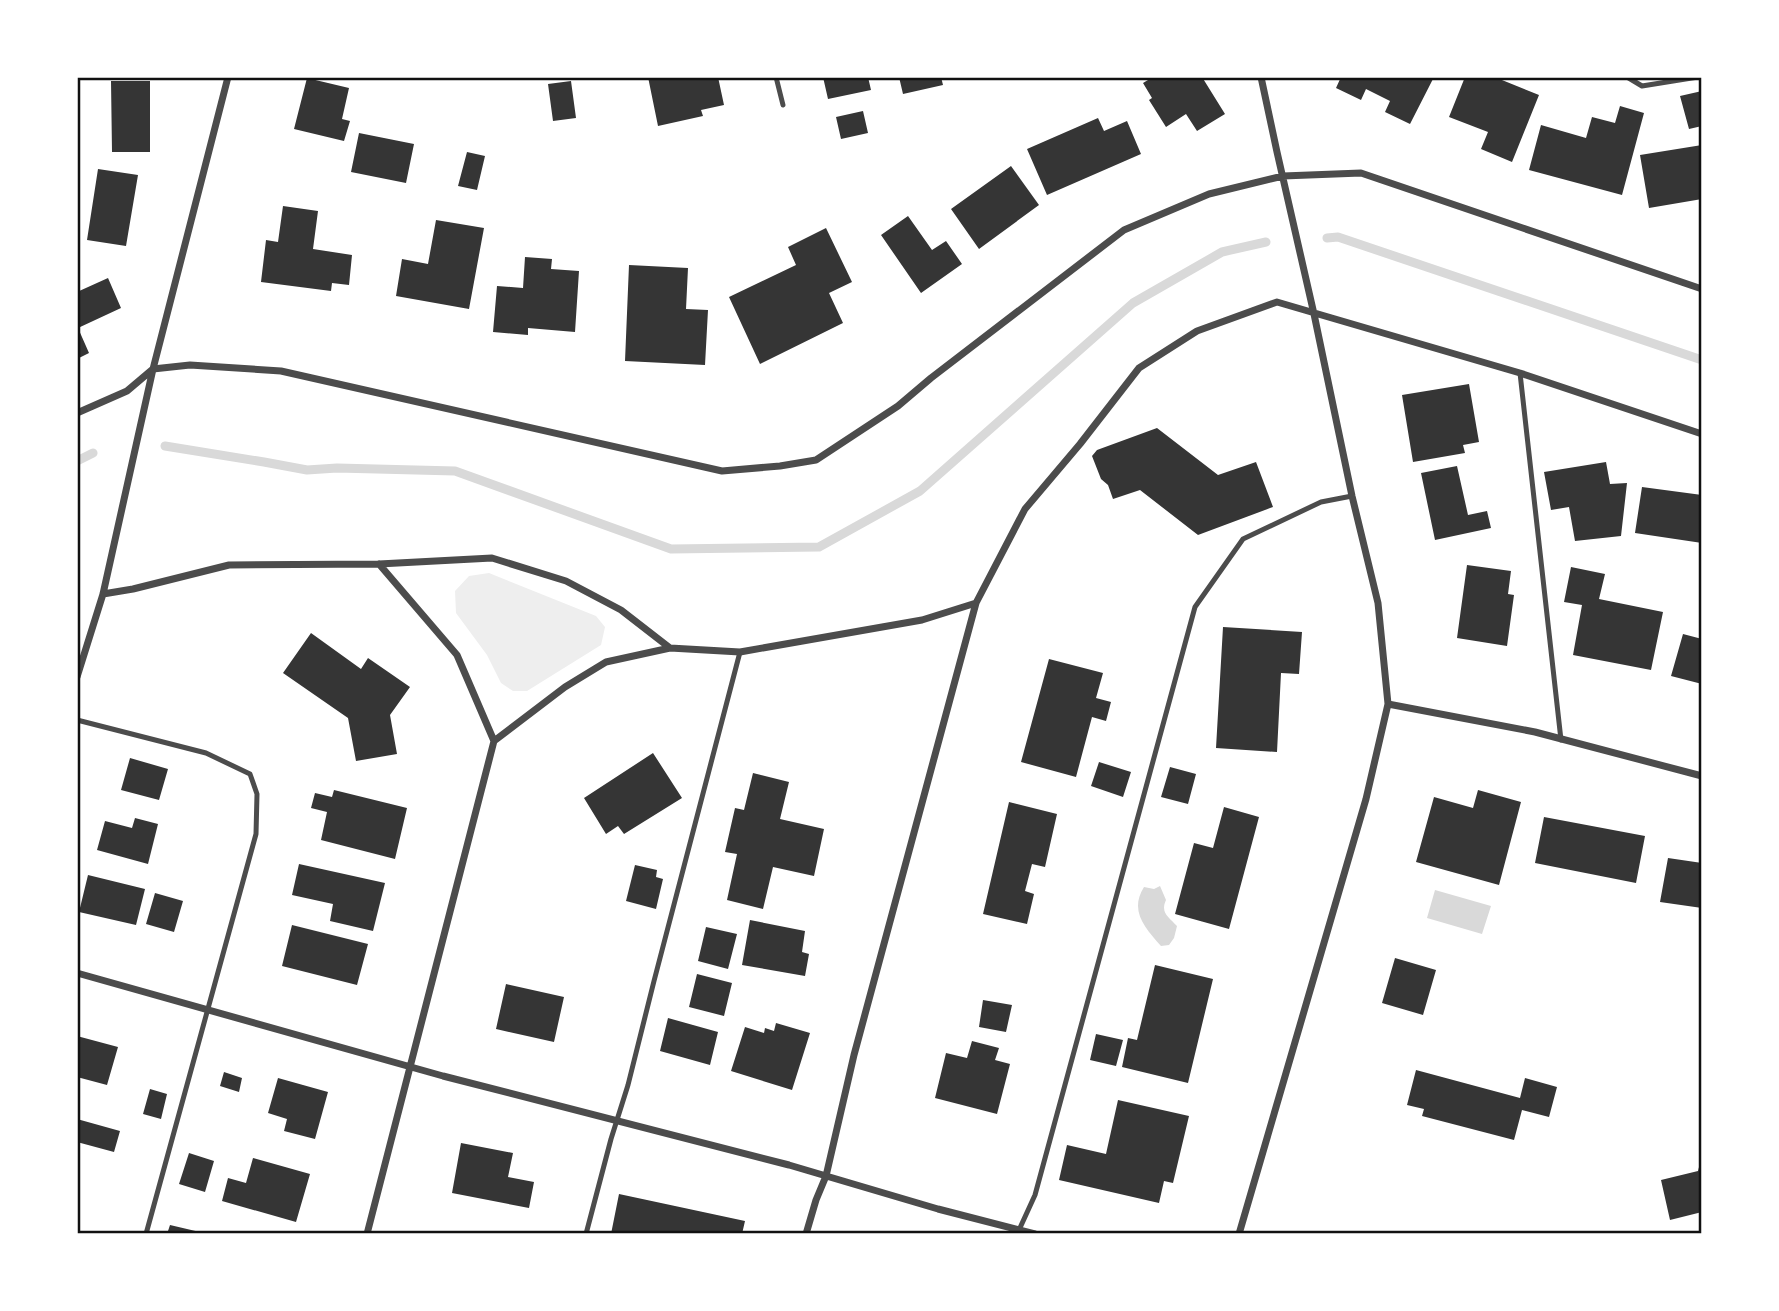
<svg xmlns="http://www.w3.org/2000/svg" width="1779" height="1311" viewBox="0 0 1779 1311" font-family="'Open Sans',sans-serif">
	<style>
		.green { fill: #eee }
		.water { fill: #d9d9d9 }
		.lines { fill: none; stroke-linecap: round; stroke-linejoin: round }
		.stream { stroke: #d9d9d9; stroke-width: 9 }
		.building { fill: #353535 }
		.service { stroke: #4c4c4c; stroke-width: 5 }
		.minor { stroke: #4c4c4c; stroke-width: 7 }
		.neatline { fill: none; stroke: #111; stroke-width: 2.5 }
	</style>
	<rect width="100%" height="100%" fill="#fff"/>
	<path class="green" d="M 489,573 L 596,616 L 605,627 L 601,645 L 527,691 L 513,691 L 501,683 L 487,655 L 456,613 L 455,591 L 469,576 Z"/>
	<path class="water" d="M 1160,886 L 1166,900 C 1160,913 1169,917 1177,926 L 1174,938 L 1169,945 L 1161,946 C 1145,928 1129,911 1144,887 L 1154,889 Z
		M 1435,890 L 1491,906 L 1482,934 L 1427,918 Z"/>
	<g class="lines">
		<path class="stream" d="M 1327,238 L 1338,237 L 1702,360
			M 165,446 L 264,462 L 307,470 L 337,468 L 455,471 L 671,549 L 819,547 L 920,491 L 1133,303 L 1222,252 L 1266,242
			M 77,461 L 93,453"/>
	</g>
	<path class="building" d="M 648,77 L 718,77 L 724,105 L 701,110 L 703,116 L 658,126 Z
		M 823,77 L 868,77 L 871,90 L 828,99 Z
		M 899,77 L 941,77 L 943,85 L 903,94 Z
		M 1153,77 L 1202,77 L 1225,114 L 1197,131 L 1186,114 L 1166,127 L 1149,100 L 1152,98 L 1143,83 Z
		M 1341,77 L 1434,77 L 1410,124 L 1385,112 L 1390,101 L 1366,89 L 1361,100 L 1336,88 Z
		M 1465,77 L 1498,77 L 1497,78 L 1539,95 L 1512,162 L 1481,149 L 1488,132 L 1449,117 Z
		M 307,78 L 349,88 L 342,119 L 350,121 L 344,141 L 294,129 Z
		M 111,81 L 150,81 L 150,152 L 112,152 Z
		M 571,81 L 576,118 L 553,121 L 548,84 Z
		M 1702,91 L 1702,126 L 1689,129 L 1680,96 Z
		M 1620,106 L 1644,113 L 1622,195 L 1529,170 L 1541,125 L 1586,138 L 1592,117 L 1615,123 Z
		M 863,111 L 868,133 L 841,139 L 836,117 Z
		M 1098,118 L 1104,131 L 1127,121 L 1141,154 L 1047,195 L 1027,149 Z
		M 359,133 L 414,144 L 406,183 L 351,172 Z
		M 1702,145 L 1702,199 L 1649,208 L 1640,155 Z
		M 467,152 L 485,156 L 477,190 L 458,186 Z
		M 1011,166 L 1039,205 L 979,249 L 951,209 Z
		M 98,169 L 138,175 L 126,246 L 87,240 Z
		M 283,206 L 318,211 L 313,249 L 352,255 L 349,285 L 332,283 L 331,291 L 261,282 L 266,240 L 278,242 Z
		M 908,216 L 932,250 L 946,241 L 962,264 L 921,293 L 881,235 Z
		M 436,220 L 484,228 L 469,309 L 396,296 L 402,259 L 428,264 Z
		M 826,228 L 852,282 L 829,293 L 843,323 L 760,364 L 729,297 L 796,265 L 788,247 Z
		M 525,257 L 552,259 L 551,269 L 579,271 L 575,332 L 528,328 L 528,335 L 493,332 L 497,286 L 523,288 Z
		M 629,265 L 688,268 L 686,309 L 708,310 L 705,365 L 625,361 Z
		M 108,278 L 121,308 L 78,328 L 89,353 L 77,359 L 77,292 Z
		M 1469,384 L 1479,442 L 1463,445 L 1465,453 L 1413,462 L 1402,395 Z
		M 1157,428 L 1218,475 L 1256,462 L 1273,507 L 1198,535 L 1140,490 L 1113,499 L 1108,485 L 1101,479 L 1092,456 L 1097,450 Z
		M 1606,462 L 1610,484 L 1627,483 L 1621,536 L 1575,541 L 1569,507 L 1551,510 L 1544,472 Z
		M 1457,466 L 1468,515 L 1487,511 L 1491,528 L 1435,540 L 1421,473 Z
		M 1642,487 L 1702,495 L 1702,543 L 1635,533 Z
		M 1467,565 L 1511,571 L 1508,594 L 1514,595 L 1507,646 L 1457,638 Z
		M 1571,567 L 1605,574 L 1599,599 L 1663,612 L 1651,670 L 1573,655 L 1582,605 L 1564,602 Z
		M 1223,627 L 1302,632 L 1299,674 L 1281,673 L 1277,752 L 1216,748 Z
		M 311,633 L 361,669 L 368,658 L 410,687 L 390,715 L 397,754 L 356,761 L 348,718 L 283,673 Z
		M 1683,634 L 1702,639 L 1702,684 L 1671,676 Z
		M 1049,659 L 1103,673 L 1096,698 L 1111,702 L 1106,721 L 1092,717 L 1076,777 L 1021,762 Z
		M 653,753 L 682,798 L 624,834 L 618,826 L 606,834 L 584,798 Z
		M 130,758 L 168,769 L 159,800 L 121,790 Z
		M 1099,762 L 1131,772 L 1123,797 L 1091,786 Z
		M 1170,767 L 1196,774 L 1188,804 L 1161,797 Z
		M 753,773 L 789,782 L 780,819 L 824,829 L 814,876 L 773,867 L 763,909 L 727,900 L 737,854 L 725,852 L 735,808 L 744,810 Z
		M 334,790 L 407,808 L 395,859 L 321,840 L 327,812 L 311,808 L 315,793 L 332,797 Z
		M 1478,790 L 1521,802 L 1499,885 L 1416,862 L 1434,797 L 1473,808 Z
		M 1009,802 L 1057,814 L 1045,867 L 1032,864 L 1025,891 L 1034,894 L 1027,924 L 983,914 Z
		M 1224,807 L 1259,817 L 1229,929 L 1175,914 L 1194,843 L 1213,848 Z
		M 1544,817 L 1645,836 L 1636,883 L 1535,863 Z
		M 135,818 L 158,824 L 148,864 L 97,850 L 105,821 L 132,828 Z
		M 1668,858 L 1702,863 L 1702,908 L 1660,902 Z
		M 299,864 L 385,883 L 373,931 L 330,921 L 333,904 L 292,895 Z
		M 635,865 L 657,870 L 656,877 L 663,879 L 656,909 L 626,901 Z
		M 88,875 L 145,889 L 136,925 L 79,912 Z
		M 155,893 L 183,901 L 174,932 L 146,924 Z
		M 750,920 L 805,931 L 802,952 L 809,954 L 805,976 L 742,965 Z
		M 292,925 L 368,944 L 357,985 L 282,966 Z
		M 706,927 L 737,934 L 728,969 L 698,961 Z
		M 1395,958 L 1436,970 L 1423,1015 L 1382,1003 Z
		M 1155,965 L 1213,979 L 1188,1083 L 1122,1067 L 1128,1038 L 1137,1040 Z
		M 697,974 L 732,983 L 724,1016 L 689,1007 Z
		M 506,984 L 564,997 L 554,1042 L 496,1029 Z
		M 983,1000 L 1012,1005 L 1006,1032 L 979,1027 Z
		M 668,1018 L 718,1032 L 710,1065 L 660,1051 Z
		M 776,1023 L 810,1033 L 792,1090 L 731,1071 L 745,1027 L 764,1033 L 765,1028 L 774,1031 Z
		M 1096,1034 L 1123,1040 L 1116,1066 L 1090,1060 Z
		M 77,1036 L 118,1047 L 107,1085 L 77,1077 Z
		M 972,1041 L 999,1048 L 995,1060 L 1010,1064 L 997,1114 L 935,1098 L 946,1053 L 967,1058 Z
		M 1416,1070 L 1520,1098 L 1525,1078 L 1557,1087 L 1549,1117 L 1522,1110 L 1514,1140 L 1422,1116 L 1424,1109 L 1407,1105 Z
		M 224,1072 L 242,1078 L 239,1092 L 220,1086 Z
		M 278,1078 L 328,1092 L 315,1139 L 284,1131 L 287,1119 L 268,1113 Z
		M 150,1089 L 167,1094 L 161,1119 L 143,1114 Z
		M 1118,1100 L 1189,1116 L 1173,1183 L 1164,1181 L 1159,1203 L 1059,1180 L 1067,1145 L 1106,1154 Z
		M 77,1119 L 120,1131 L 114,1152 L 77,1142 Z
		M 461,1143 L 513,1153 L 508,1177 L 534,1182 L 529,1208 L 452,1193 Z
		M 189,1153 L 214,1161 L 205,1192 L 179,1184 Z
		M 253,1158 L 310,1174 L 296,1222 L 222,1201 L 228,1178 L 246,1183 Z
		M 1701,1159 L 1702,1212 L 1670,1220 L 1661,1180 L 1698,1171 Z
		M 619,1194 L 745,1221 L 742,1234 L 611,1234 Z
		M 170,1225 L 204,1233 L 204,1234 L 167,1234 Z"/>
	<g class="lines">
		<path class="service" d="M 776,77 L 783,105
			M 1627,77 L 1642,86 L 1698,77
			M 1520,373 L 1561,740
			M 77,720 L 206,753 L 250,774 L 257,794 L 256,834 L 146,1234
			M 586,1234 L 611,1139 L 628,1085 L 654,981 L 740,652
			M 1019,1234 L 1019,1230 L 1035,1195 L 1195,607 L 1243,539 L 1321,502 L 1352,496"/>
		<path class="minor" d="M 77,413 L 127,391 L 153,369 L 190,365 L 281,371 L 722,471 L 780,466 L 816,460 L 898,406 L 931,378 L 1124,230 L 1209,194 L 1283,176 L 1361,173 L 1702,289
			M 103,594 L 133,589 L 229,565 L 379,564 L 492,558 L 566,581 L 621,610 L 670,648 L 740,652 L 922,620 L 976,603
			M 77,677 L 103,594 L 153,369 L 228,77
			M 1388,704 L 1535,732 L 1702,776
			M 494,741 L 565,687 L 606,662 L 670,648
			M 77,973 L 443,1076 L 789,1165 L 938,1209 L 1035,1234
			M 367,1234 L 494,741 L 457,655 L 379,564
			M 806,1234 L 816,1200 L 826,1176 L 854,1055 L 976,603 L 1025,509 L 1080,444 L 1139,368 L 1197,331 L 1277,302 L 1520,373 L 1702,434
			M 1239,1234 L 1366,799 L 1388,704 L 1378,603 L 1352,496 L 1314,314 L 1277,152 L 1261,77"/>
	</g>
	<rect width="1779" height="1311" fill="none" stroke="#ffffff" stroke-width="158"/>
	<rect x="79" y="79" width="1621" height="1153" class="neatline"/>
</svg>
